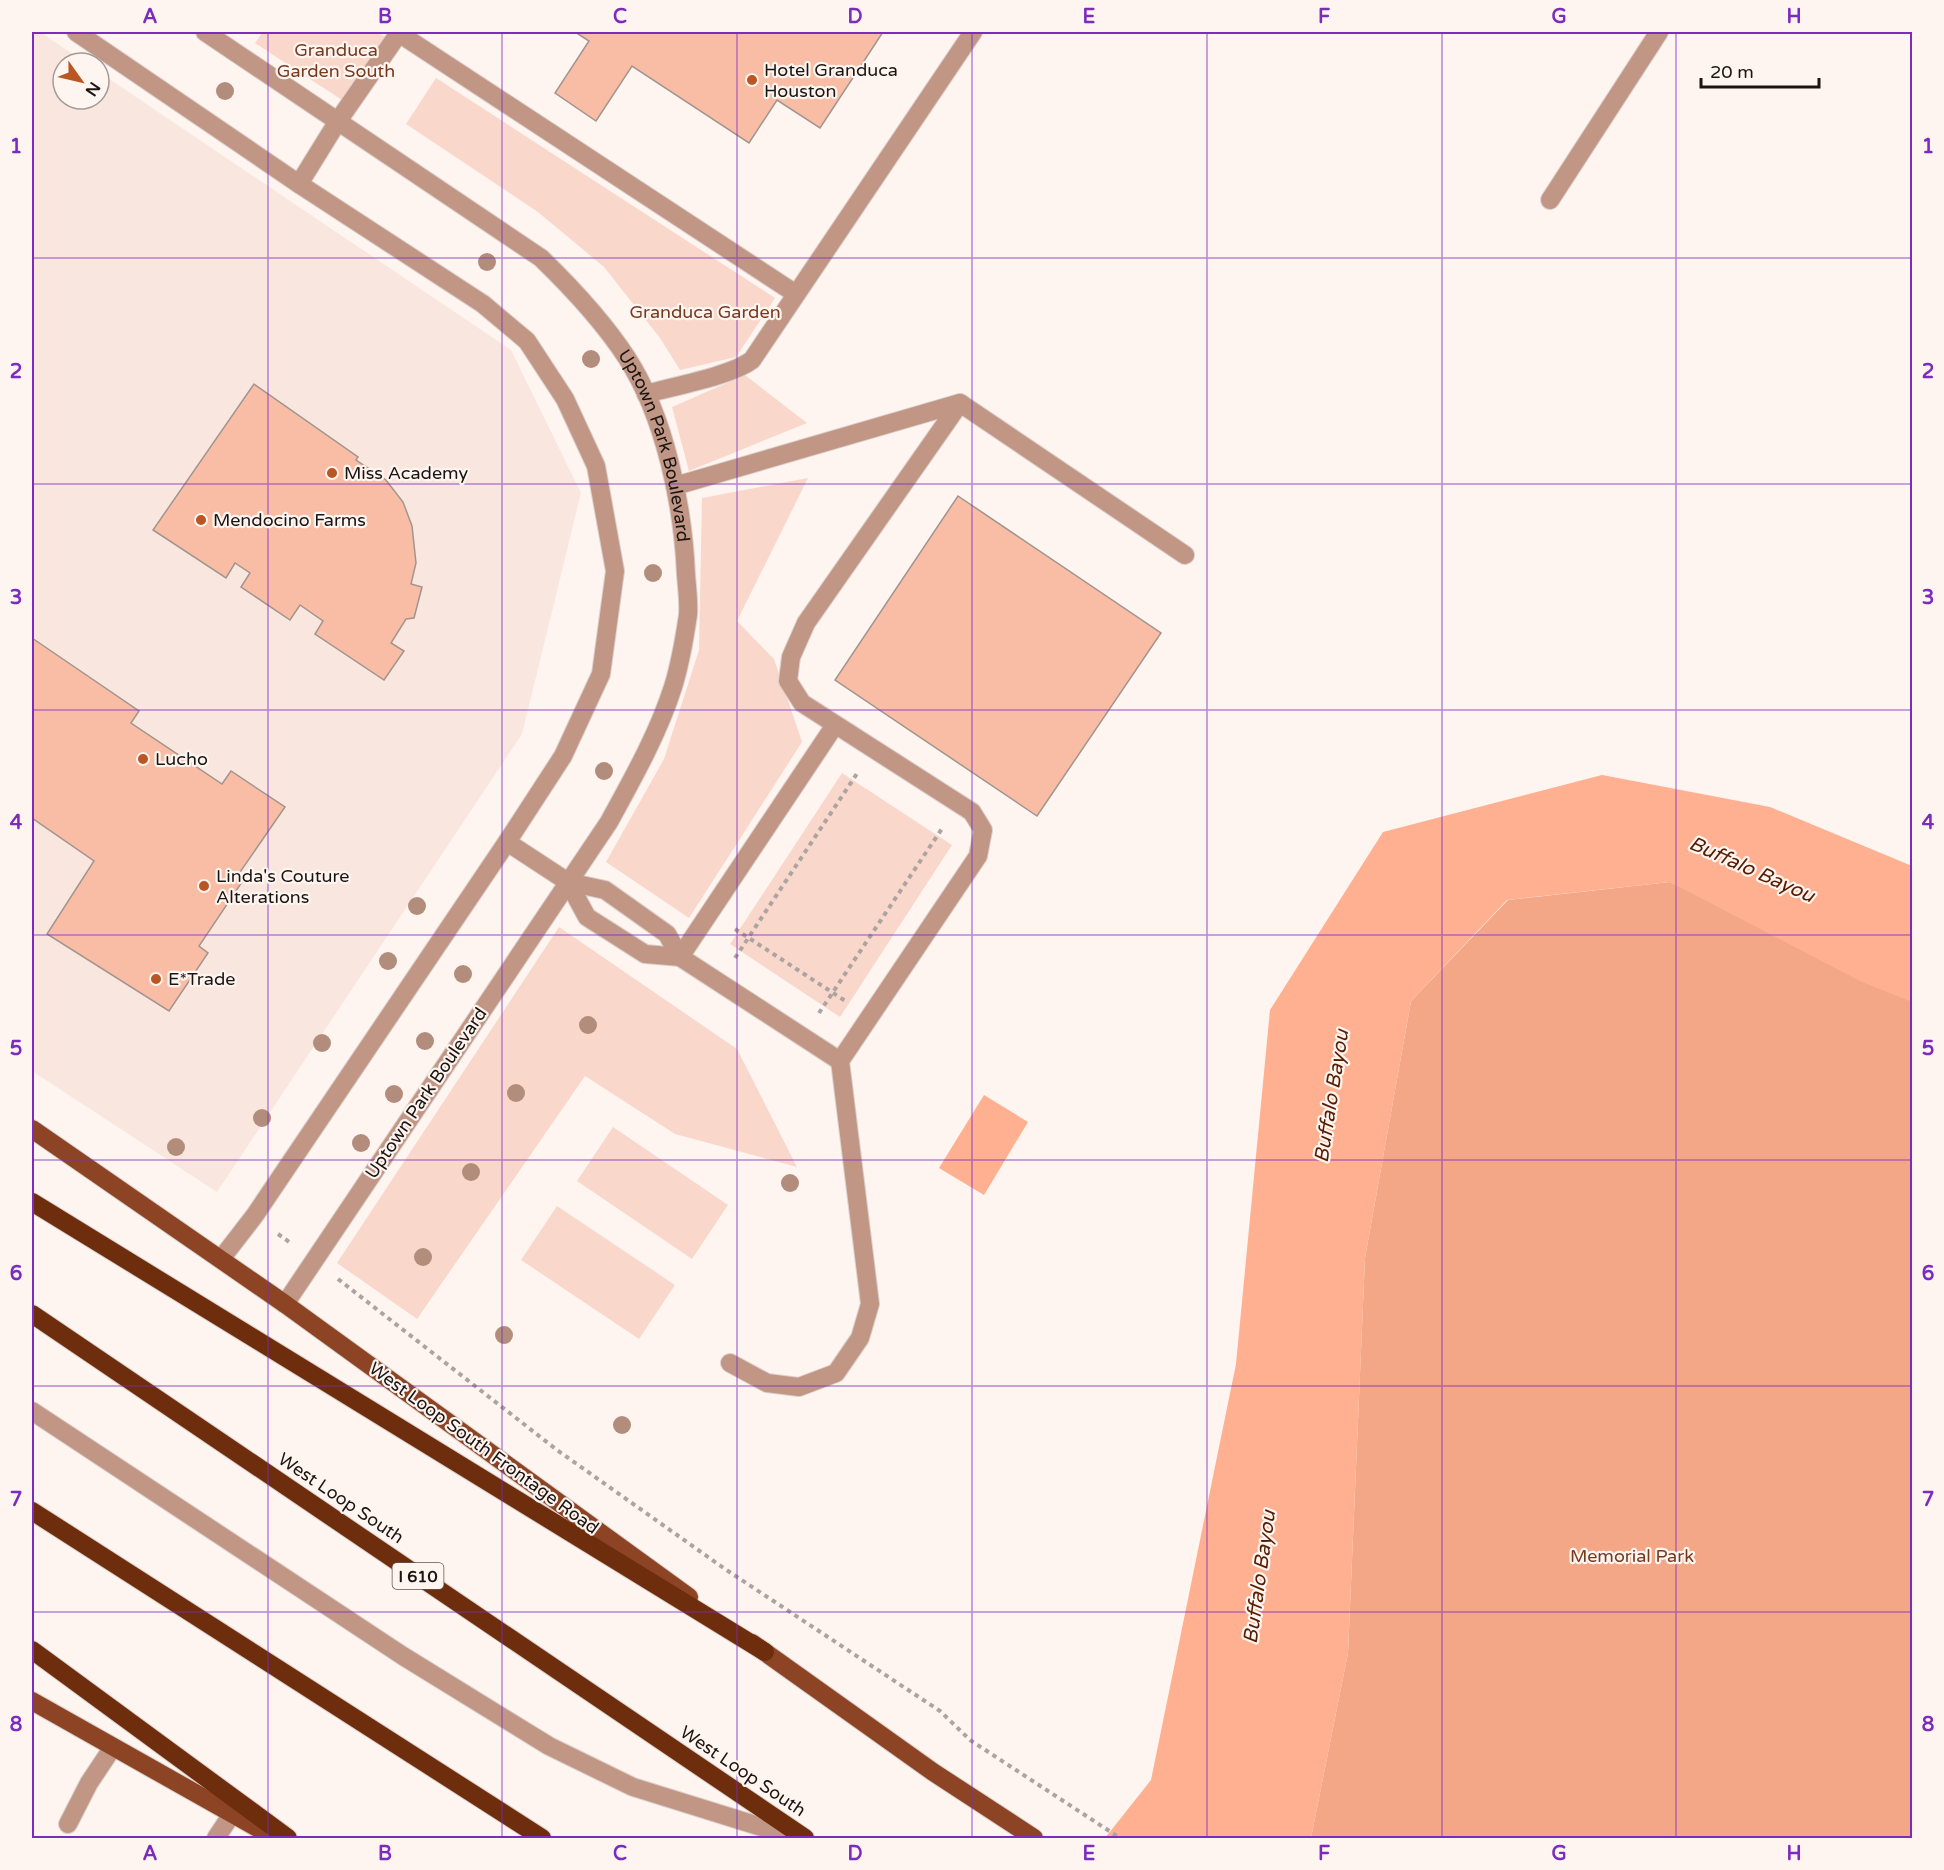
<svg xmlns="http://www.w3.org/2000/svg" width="1944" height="1870" viewBox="0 0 1944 1870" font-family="'Varela Round',sans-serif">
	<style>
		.built { fill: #f9e7df }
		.green { fill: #f9d8cb }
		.forest { fill: #f4a787 }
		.water { fill: #feb090 }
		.building { fill: #f8bda4; stroke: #a2948e; stroke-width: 1.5 }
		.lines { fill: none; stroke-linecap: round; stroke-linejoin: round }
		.minor-casing { stroke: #dad0cc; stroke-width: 20 }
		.major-casing { stroke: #dad0cc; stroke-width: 20 }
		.highway-casing { stroke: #dad0cc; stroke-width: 20 }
		.path { stroke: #aca4a0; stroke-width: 4; stroke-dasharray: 4.5 4.5; stroke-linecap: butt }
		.minor { stroke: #c19685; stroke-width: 18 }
		.major { stroke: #8c4424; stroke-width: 18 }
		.highway { stroke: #6e2d0d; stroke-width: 18 }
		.tree { fill: #b38d7c }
		.grid { fill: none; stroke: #7b2cbf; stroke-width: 1.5; stroke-opacity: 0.55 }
		.poi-dot { fill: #ba5524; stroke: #fef4f0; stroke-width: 2 }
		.labels { text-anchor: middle; stroke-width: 4.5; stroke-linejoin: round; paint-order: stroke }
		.shield { fill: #fef4f0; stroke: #5e5855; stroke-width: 1.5 }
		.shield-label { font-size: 16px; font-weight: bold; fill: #1a1512 }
		.park-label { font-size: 18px; fill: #76391e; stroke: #fef4f0 }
		.poi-label { font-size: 18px; fill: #1a1512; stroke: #fef4f0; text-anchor: start }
		.street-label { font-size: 18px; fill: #1a1512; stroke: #fef4f0 }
		.water-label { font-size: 20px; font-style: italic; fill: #571d00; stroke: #fef4f0 }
		.neatline { fill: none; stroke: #7b2cbf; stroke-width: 2 }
		.grid-label { font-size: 20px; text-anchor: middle; font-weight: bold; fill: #7b2cbf }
	</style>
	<rect width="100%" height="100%" fill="#fef4f0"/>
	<path class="built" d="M 32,32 L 40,32 L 86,63 L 63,63 L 63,99 L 99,99 L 99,72 L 511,350 L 581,493 L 522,734 L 217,1192 L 32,1071 Z"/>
	<path class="green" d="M 263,32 L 377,32 L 387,38 L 345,102 L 255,43 Z
		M 436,78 L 775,298 L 736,357 L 680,370 L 660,338 L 604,267 L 538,212 L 406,124 Z
		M 745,375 L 807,423 L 689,471 L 672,407 Z
		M 808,478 L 737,621 L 774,659 L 802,742 L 689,918 L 606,862 L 664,759 L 699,650 L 702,498 Z
		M 842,773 L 952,845 L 840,1017 L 730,944 Z
		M 559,927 L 737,1049 L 797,1167 L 675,1134 L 585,1076 L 417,1319 L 337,1263 Z
		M 613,1127 L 728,1205 L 692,1259 L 577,1181 Z
		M 557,1206 L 675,1285 L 639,1339 L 521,1260 Z"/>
	<path class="forest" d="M 1670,882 L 1912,995 L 1912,1838 L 1311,1838 L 1348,1653 L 1365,1258 L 1411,1001 L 1508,900 Z"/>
	<path class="water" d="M 1602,775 L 1770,807 L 1912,866 L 1912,1002 L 1860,981 L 1670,882 L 1507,900 L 1411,1001 L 1365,1258 L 1348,1653 L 1311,1838 L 1105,1838 L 1151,1780 L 1236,1364 L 1270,1010 L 1383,832 Z
		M 984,1095 L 1028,1122 L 984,1195 L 939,1168 Z"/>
	<path class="building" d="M 575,32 L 883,32 L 820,128 L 777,100 L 749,143 L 632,66 L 596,121 L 555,93 L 589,41 Z
		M 254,384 L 358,457 L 356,460 L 386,480 L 403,502 L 412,526 L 416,563 L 411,584 L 422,587 L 414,618 L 406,619 L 391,643 L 404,651 L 384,680 L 315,634 L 323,621 L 300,605 L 290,620 L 241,587 L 250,573 L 235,563 L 226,578 L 153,530 Z
		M 958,496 L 1161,633 L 1037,816 L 835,680 Z
		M 32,638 L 139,711 L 131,723 L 222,784 L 231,771 L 285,807 L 238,875 L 244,879 L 199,946 L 208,953 L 169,1011 L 47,934 L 94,861 L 32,818 Z"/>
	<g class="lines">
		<defs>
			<g id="minor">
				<path d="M 76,32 L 299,184 L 483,304 L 527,341 L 565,399 L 596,466 L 615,571 L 601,674 L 563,756 L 507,842 L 255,1215 L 221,1259"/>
				<path id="s1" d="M 205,32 L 541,258 C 573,289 603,321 627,358 C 665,417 683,505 686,575 C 687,588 689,602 688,615 C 685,635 679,668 673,687 C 658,734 633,778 609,822 L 285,1304"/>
				<path d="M 397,32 L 796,294"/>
				<path d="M 299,184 L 338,121 L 399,33"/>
				<path d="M 1550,200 L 1659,32"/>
				<path d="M 646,394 C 674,386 731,376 752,360 L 973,32"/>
				<path d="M 675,486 L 960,403 L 1185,555"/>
				<path d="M 507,842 L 568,882 L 605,890 L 667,934 L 680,957 L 840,1061"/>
				<path d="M 568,882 L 587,917 L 645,954 L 680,957"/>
				<path d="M 680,957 L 835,725"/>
				<path d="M 730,1363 L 767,1383 L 799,1387 L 836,1373 L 860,1338 L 870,1304 L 840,1061 L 978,856 L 983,830 L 972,812 L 802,703 L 788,681 L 791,657 L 806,623 L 960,403"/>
				<path d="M 32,1411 L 403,1656 L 549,1746 L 633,1787 L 797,1838"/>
				<path d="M 68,1824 L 89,1783 L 113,1747"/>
				<path d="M 216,1838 L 232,1814"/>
			</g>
			<path id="major" d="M 32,1129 L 285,1304 L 689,1597
				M 752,1643 L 933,1772 L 1034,1838
				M 32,1701 L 275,1838"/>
			<path id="highway" d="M 32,1202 L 765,1652
				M 32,1314 L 805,1838
				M 32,1511 L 542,1838
				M 32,1650 L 288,1838"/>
		</defs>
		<use href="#minor" class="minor-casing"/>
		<use href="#major" class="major-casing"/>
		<use href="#highway" class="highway-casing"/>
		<path class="path" d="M 735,929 L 847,1002
			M 735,958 L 858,772
			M 819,1013 L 943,827
			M 278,1234 L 292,1244
			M 338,1279 L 557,1450 L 725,1569 L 940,1711 L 970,1740 L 1120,1838"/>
		<use href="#minor" class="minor"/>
		<use href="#major" class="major"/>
		<use href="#highway" class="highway"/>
	</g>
	<g class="tree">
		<circle cx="225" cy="91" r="9"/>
		<circle cx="487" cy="262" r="9"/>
		<circle cx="591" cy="359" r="9"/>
		<circle cx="653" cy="573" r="9"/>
		<circle cx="604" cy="771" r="9"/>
		<circle cx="417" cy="906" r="9"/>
		<circle cx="388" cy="961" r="9"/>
		<circle cx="463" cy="974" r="9"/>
		<circle cx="588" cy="1025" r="9"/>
		<circle cx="425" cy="1041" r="9"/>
		<circle cx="322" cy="1043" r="9"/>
		<circle cx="516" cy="1093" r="9"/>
		<circle cx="394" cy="1094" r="9"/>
		<circle cx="262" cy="1118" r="9"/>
		<circle cx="361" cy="1143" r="9"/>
		<circle cx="176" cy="1147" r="9"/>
		<circle cx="471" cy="1172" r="9"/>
		<circle cx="790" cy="1183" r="9"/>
		<circle cx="423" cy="1257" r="9"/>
		<circle cx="504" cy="1335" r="9"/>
		<circle cx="622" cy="1425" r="9"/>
	</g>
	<path class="grid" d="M 268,32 L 268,1838M 502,32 L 502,1838M 737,32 L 737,1838M 972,32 L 972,1838M 1207,32 L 1207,1838M 1442,32 L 1442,1838M 1676,32 L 1676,1838M 32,258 L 1912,258M 32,484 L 1912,484M 32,710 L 1912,710M 32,935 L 1912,935M 32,1160 L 1912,1160M 32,1386 L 1912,1386M 32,1612 L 1912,1612"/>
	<g class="poi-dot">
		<circle cx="752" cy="80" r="6"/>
		<circle cx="332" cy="473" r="6"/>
		<circle cx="201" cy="520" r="6"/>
		<circle cx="143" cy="759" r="6"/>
		<circle cx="204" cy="886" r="6"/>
		<circle cx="156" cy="979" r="6"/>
	</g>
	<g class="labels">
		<rect class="shield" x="392.5" y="1563" width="51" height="26" rx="4.5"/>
		<g class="shield-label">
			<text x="418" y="1582">I 610</text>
		</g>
		<g class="park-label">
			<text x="336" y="56">Granduca<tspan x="336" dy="21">Garden South</tspan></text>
			<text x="705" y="318">Granduca Garden</text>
			<text x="1632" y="1562">Memorial Park</text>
		</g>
		<g class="poi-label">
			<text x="764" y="76">Hotel Granduca<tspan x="764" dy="21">Houston</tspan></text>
			<text x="344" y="479">Miss Academy</text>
			<text x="213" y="526">Mendocino Farms</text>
			<text x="155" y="765">Lucho</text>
			<text x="216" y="882">Linda's Couture<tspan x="216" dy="21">Alterations</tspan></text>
			<text x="168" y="985">E*Trade</text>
		</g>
		<g class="street-label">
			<text dy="6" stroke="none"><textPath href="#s1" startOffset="630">Uptown Park Boulevard</textPath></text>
			<text transform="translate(426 1093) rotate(-56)" y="6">Uptown Park Boulevard</text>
			<text transform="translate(484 1448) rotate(36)" y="6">West Loop South Frontage Road</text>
			<text transform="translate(341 1498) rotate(34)" y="6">West Loop South</text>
			<text transform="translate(743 1771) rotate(34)" y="6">West Loop South</text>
		</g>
		<g class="water-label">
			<text transform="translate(1752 869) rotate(24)" y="7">Buffalo Bayou</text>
			<text transform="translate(1331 1096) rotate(-81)" y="7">Buffalo Bayou</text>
			<text transform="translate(1259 1577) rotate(-82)" y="7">Buffalo Bayou</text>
		</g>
	</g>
	<rect width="1944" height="1870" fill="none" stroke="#fef4f0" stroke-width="66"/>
	<g transform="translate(81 81) rotate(124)"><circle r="28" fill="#fef4f0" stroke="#a39b97" stroke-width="1.5"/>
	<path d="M0-4.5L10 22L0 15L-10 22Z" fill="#ba5524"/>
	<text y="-9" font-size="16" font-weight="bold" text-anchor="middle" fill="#1a1512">N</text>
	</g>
	<path d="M1701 78v9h118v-9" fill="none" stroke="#1a1512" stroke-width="3"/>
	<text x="1710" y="78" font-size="18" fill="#1a1512" stroke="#fef4f0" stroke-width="4.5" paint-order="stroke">20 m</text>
	<rect x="33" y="33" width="1878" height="1804" class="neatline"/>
	<g class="grid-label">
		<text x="150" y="23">A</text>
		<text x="385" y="23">B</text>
		<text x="620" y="23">C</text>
		<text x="855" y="23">D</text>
		<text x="1089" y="23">E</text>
		<text x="1324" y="23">F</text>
		<text x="1559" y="23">G</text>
		<text x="1794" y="23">H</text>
		<text x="16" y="153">1</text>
		<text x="1928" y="153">1</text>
		<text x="16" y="378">2</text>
		<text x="1928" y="378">2</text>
		<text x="16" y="604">3</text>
		<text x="1928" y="604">3</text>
		<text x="16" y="829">4</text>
		<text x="1928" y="829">4</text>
		<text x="16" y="1055">5</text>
		<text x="1928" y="1055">5</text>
		<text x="16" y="1280">6</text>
		<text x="1928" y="1280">6</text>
		<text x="16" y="1506">7</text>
		<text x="1928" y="1506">7</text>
		<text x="16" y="1731">8</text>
		<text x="1928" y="1731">8</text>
		<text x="150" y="1860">A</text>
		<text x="385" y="1860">B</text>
		<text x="620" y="1860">C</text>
		<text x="855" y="1860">D</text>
		<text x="1089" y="1860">E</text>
		<text x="1324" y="1860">F</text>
		<text x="1559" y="1860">G</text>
		<text x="1794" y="1860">H</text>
	</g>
</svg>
